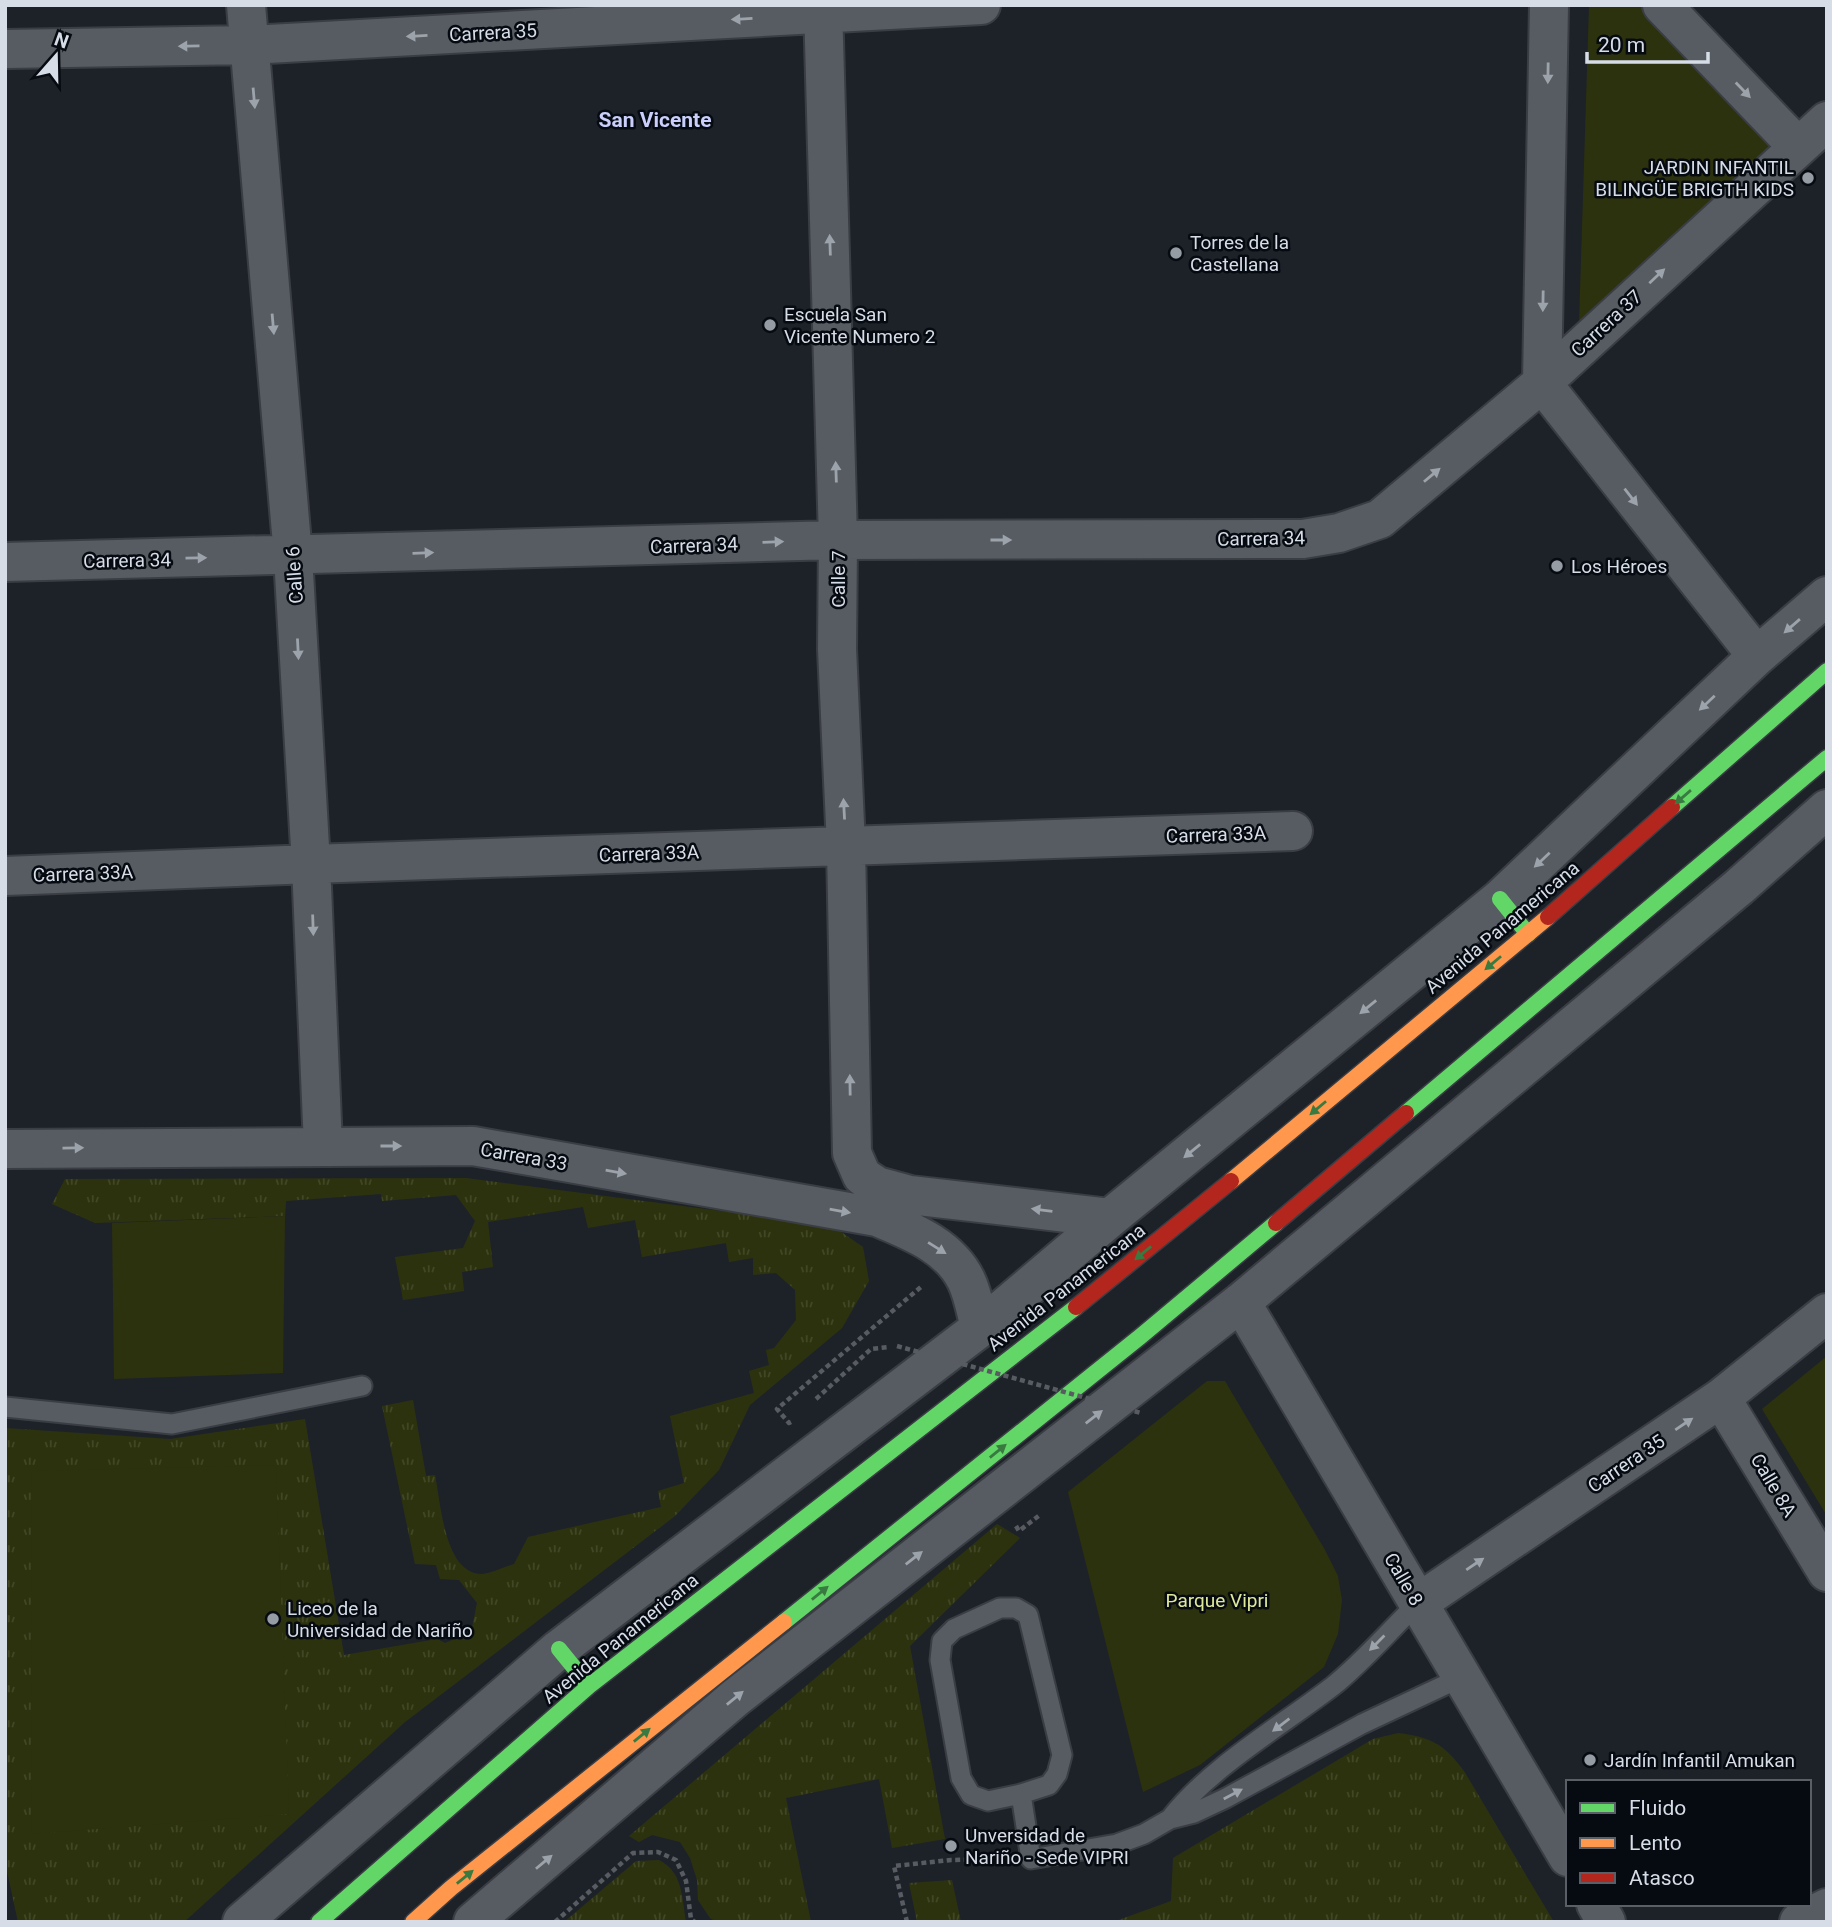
<svg xmlns="http://www.w3.org/2000/svg" width="1832" height="1927" viewBox="0 0 1832 1927" font-family="Roboto,sans-serif">
	<style>
		.grass { fill: url(#grass-tufts) }
		.park { fill: #2d320e }
		.lines { fill: none; stroke-linecap: round; stroke-linejoin: round }
		.lane-casing { stroke: #3a3e44; stroke-width: 23 }
		.street-casing { stroke: #3a3e44; stroke-width: 42 }
		.fast-casing { stroke: #3a3e44; stroke-width: 19 }
		.slow-casing { stroke: #3a3e44; stroke-width: 19 }
		.jam-casing { stroke: #3a3e44; stroke-width: 19 }
		.path { stroke: #585c62; stroke-width: 4.5; stroke-dasharray: 5 3.5; stroke-linecap: butt }
		.lane { stroke: #575c62; stroke-width: 19 }
		.street { stroke: #575c62; stroke-width: 38 }
		.fast { stroke: #63d668; stroke-width: 16 }
		.slow { stroke: #ff974d; stroke-width: 16 }
		.jam { stroke: #b3261e; stroke-width: 16 }
		.path-bridge { stroke: #585c62; stroke-width: 4.5; stroke-dasharray: 5 3.5; stroke-linecap: butt }
		.oneway { fill: #9da3ab }
		.oneway2 { fill: #397a41 }
		.poi-dot { fill: #959ca4; stroke: #060a11; stroke-width: 2.5 }
		.labels { text-anchor: middle; stroke-width: 5; stroke-linejoin: round; paint-order: stroke }
		.street-label { font-size: 19px; fill: #d6dde7; stroke: #060a11 }
		.poi-label { font-size: 19px; fill: #d6dde7; stroke: #060a11; text-anchor: start }
		.park-label { font-size: 19px; fill: #dfe998; stroke: #060a11 }
		.neighbourhood-label { font-size: 21px; font-weight: bold; fill: #c9cefa; stroke: #060a11 }
	</style>
	<defs>
		<pattern id="grass-tufts" width="24" height="20" patternUnits="userSpaceOnUse" patternTransform="scale(1.75)"><rect width="24" height="20" fill="#2d320e"/><path d="M3 7l-1-3M5 7V3M7 7l1-3M15 17l-1-3M17 17v-4M19 17l1-3" fill="none" stroke="#414625"/></pattern>
	</defs>
	<rect width="100%" height="100%" fill="#1d2229"/>
	<path class="grass" d="M 466,1178 L 791,1220 L 840,1231 L 863,1247 L 869,1281 L 842,1328 L 750,1405 L 719,1470 L 675,1516 L 405,1722 L 184,1922 L 18,1922 L 5,1862 L 5,1428 L 170,1439 L 305,1419 L 344,1655 L 437,1639 L 445,1643 L 471,1632 L 477,1603 L 459,1580 L 440,1579 L 436,1565 L 415,1564 L 382,1406 L 413,1400 L 426,1476 L 435,1475 C 441,1503 444,1574 482,1574 C 492,1573 504,1567 514,1564 L 528,1537 L 661,1507 L 658,1491 L 684,1483 L 670,1416 L 754,1393 L 749,1371 L 769,1365 L 766,1350 L 774,1348 L 796,1320 L 795,1290 L 776,1273 L 753,1275 L 753,1258 L 729,1262 L 726,1243 L 642,1257 L 635,1220 L 588,1228 L 583,1207 L 488,1222 L 493,1267 L 462,1272 L 464,1291 L 403,1300 L 395,1257 L 463,1248 L 475,1221 L 456,1195 L 382,1201 L 381,1194 L 286,1201 L 285,1216 L 95,1223 L 52,1204 L 65,1179 Z
		M 997,1524 L 1020,1538 L 910,1646 L 945,1839 L 892,1848 L 879,1779 L 786,1798 L 811,1922 L 716,1922 L 710,1918 L 698,1900 L 697,1880 L 690,1858 L 680,1842 L 652,1835 L 639,1842 L 629,1836 Z
		M 1398,1733 C 1431,1737 1444,1744 1464,1771 L 1554,1922 L 1113,1922 L 1171,1901 L 1173,1858 L 1373,1739 Z
		M 659,1860 C 683,1872 682,1898 686,1922 L 564,1922 L 636,1861 Z
		M 952,1880 L 961,1922 L 917,1922 L 909,1883 Z"/>
	<path class="park" d="M 1589,5 L 1653,5 L 1780,143 L 1579,323 Z
		M 285,1216 L 283,1373 L 114,1379 L 112,1223 Z
		M 1827,1356 L 1827,1516 L 1762,1409 Z
		M 1207,1381 L 1225,1381 L 1325,1550 L 1338,1576 L 1342,1600 L 1338,1634 L 1324,1667 L 1200,1765 L 1143,1792 L 1068,1492 Z
		M 276,1465 L 289,1814 L 32,1834 L 31,1471 Z"/>
	<g class="lines">
		<defs>
			<path id="lane" d="M 5,1407 L 172,1424 L 362,1386
				M 1000,1608 L 1016,1608 L 1028,1615 L 1062,1755 L 1057,1774 L 1049,1785 L 1021,1794 L 988,1801 L 971,1795 L 961,1778 L 940,1660 L 942,1641 L 954,1629 Z
				M 1021,1794 L 1031,1859 L 1117,1844 L 1144,1834 L 1170,1819 L 1194,1813 L 1226,1798 L 1362,1724 L 1462,1677
				M 1170,1819 C 1209,1768 1281,1726 1333,1686 C 1363,1662 1390,1630 1418,1603"/>
			<path id="street" d="M 246,5 L 293,556 L 311,864 L 323,1146
				M 823,5 L 838,540 L 837,649 L 846,846 L 852,1153 L 862,1176 L 877,1186 L 910,1195 L 1110,1218
				M 1549,5 L 1542,383 L 1757,656
				M 1662,5 L 1798,147
				M 5,49 L 249,45 L 981,5
				M 5,562 L 838,540 L 1303,539 L 1339,533 L 1380,519 L 1542,383 L 1827,121
				M 5,876 L 311,864 L 1293,831
				M 5,1149 L 473,1146 L 877,1217 C 910,1231 949,1245 966,1280 C 973,1294 976,1313 980,1328
				M 1241,1302 L 1568,1857
				M 1721,1398 L 1827,1572
				M 1418,1603 L 1721,1398 L 1827,1313
				M 1596,1904 L 1606,1922
				M 242,1922 L 559,1649 L 980,1328 L 1110,1218 L 1500,899 L 1757,656 L 1827,596
				M 473,1922 L 735,1698 L 1241,1302 L 1739,887 L 1827,809
				M 1799,1922 L 1827,1908"/>
			<path id="fast" d="M 1672,807 L 1827,671
				M 1500,899 L 1528,934
				M 1406,1113 L 1827,758
				M 784,1622 L 1141,1336 L 1276,1223
				M 559,1649 L 589,1686
				M 319,1922 L 589,1686 L 1076,1307"/>
			<path id="slow" d="M 1231,1181 L 1548,917
				M 413,1922 L 451,1888 L 784,1622"/>
			<path id="jam" d="M 1548,917 L 1672,807
				M 1276,1223 L 1406,1113
				M 1076,1307 L 1231,1181"/>
		</defs>
		<use href="#lane" class="lane-casing"/>
		<use href="#street" class="street-casing"/>
		<use href="#fast" class="fast-casing"/>
		<use href="#slow" class="slow-casing"/>
		<use href="#jam" class="jam-casing"/>
		<path class="path" d="M 816,1399 L 871,1349 L 889,1347
			M 791,1422 L 789,1423 L 777,1409 L 922,1286
			M 1016,1526 L 1019,1531 L 1041,1514
			M 555,1922 L 633,1853 L 658,1852 L 676,1860 L 686,1881 L 691,1919 L 695,1922
			M 907,1922 L 894,1866 L 951,1860 L 1003,1859"/>
		<use href="#lane" class="lane"/>
		<use href="#street" class="street"/>
		<use href="#fast" class="fast"/>
		<use href="#slow" class="slow"/>
		<use href="#jam" class="jam"/>
		<path class="path-bridge" d="M 897,1346 L 1141,1413"/>
	</g>
	<defs><path id="oneway-solid" d="M-6-.8H1V-3.2L6.5 0L1 3.2V.8H-6Z" transform="scale(1.75)"/></defs>
	<g class="oneway">
		<use href="#oneway-solid" transform="translate(742 19) rotate(177)"/>
		<use href="#oneway-solid" transform="translate(417 36) rotate(177)"/>
		<use href="#oneway-solid" transform="translate(189 46) rotate(179)"/>
		<use href="#oneway-solid" transform="translate(1548 73) rotate(91)"/>
		<use href="#oneway-solid" transform="translate(1743 90) rotate(46)"/>
		<use href="#oneway-solid" transform="translate(254 98) rotate(85)"/>
		<use href="#oneway-solid" transform="translate(830 245) rotate(-92)"/>
		<use href="#oneway-solid" transform="translate(1657 276) rotate(-43)"/>
		<use href="#oneway-solid" transform="translate(1543 301) rotate(91)"/>
		<use href="#oneway-solid" transform="translate(273 324) rotate(85)"/>
		<use href="#oneway-solid" transform="translate(836 472) rotate(-92)"/>
		<use href="#oneway-solid" transform="translate(1432 475) rotate(-40)"/>
		<use href="#oneway-solid" transform="translate(1631 497) rotate(52)"/>
		<use href="#oneway-solid" transform="translate(1001 540)"/>
		<use href="#oneway-solid" transform="translate(773 542) rotate(-2)"/>
		<use href="#oneway-solid" transform="translate(423 553) rotate(-2)"/>
		<use href="#oneway-solid" transform="translate(196 558) rotate(-1)"/>
		<use href="#oneway-solid" transform="translate(1792 626) rotate(139)"/>
		<use href="#oneway-solid" transform="translate(298 649) rotate(87)"/>
		<use href="#oneway-solid" transform="translate(1707 703) rotate(137)"/>
		<use href="#oneway-solid" transform="translate(844 809) rotate(-93)"/>
		<use href="#oneway-solid" transform="translate(1542 860) rotate(137)"/>
		<use href="#oneway-solid" transform="translate(313 925) rotate(88)"/>
		<use href="#oneway-solid" transform="translate(1368 1007) rotate(141)"/>
		<use href="#oneway-solid" transform="translate(850 1085) rotate(-91)"/>
		<use href="#oneway-solid" transform="translate(391 1146)"/>
		<use href="#oneway-solid" transform="translate(73 1148) rotate(-1)"/>
		<use href="#oneway-solid" transform="translate(1192 1151) rotate(141)"/>
		<use href="#oneway-solid" transform="translate(616 1172) rotate(10)"/>
		<use href="#oneway-solid" transform="translate(1042 1210) rotate(-173)"/>
		<use href="#oneway-solid" transform="translate(840 1211) rotate(10)"/>
		<use href="#oneway-solid" transform="translate(937 1248) rotate(32)"/>
		<use href="#oneway-solid" transform="translate(1094 1417) rotate(-38)"/>
		<use href="#oneway-solid" transform="translate(1684 1424) rotate(-34)"/>
		<use href="#oneway-solid" transform="translate(914 1558) rotate(-38)"/>
		<use href="#oneway-solid" transform="translate(1475 1564) rotate(-34)"/>
		<use href="#oneway-solid" transform="translate(1377 1643) rotate(135)"/>
		<use href="#oneway-solid" transform="translate(735 1698) rotate(-39)"/>
		<use href="#oneway-solid" transform="translate(1281 1725) rotate(143)"/>
		<use href="#oneway-solid" transform="translate(1233 1794) rotate(-28)"/>
		<use href="#oneway-solid" transform="translate(544 1862) rotate(-40)"/>
	</g>
	<g class="oneway2">
		<use href="#oneway-solid" transform="translate(1683 797) rotate(139)"/>
		<use href="#oneway-solid" transform="translate(1493 963) rotate(140)"/>
		<use href="#oneway-solid" transform="translate(1318 1108) rotate(140)"/>
		<use href="#oneway-solid" transform="translate(1143 1253) rotate(141)"/>
		<use href="#oneway-solid" transform="translate(998 1451) rotate(-39)"/>
		<use href="#oneway-solid" transform="translate(820 1593) rotate(-39)"/>
		<use href="#oneway-solid" transform="translate(642 1735) rotate(-39)"/>
		<use href="#oneway-solid" transform="translate(465 1877) rotate(-39)"/>
	</g>
	<g class="poi-dot">
		<circle cx="1808" cy="178" r="7"/>
		<circle cx="1176" cy="253" r="7"/>
		<circle cx="770" cy="325" r="7"/>
		<circle cx="1557" cy="566" r="7"/>
		<circle cx="273" cy="1619" r="7"/>
		<circle cx="1590" cy="1760" r="7"/>
		<circle cx="951" cy="1846" r="7"/>
	</g>
	<g class="labels">
		<g class="street-label">
			<text transform="translate(493 32) rotate(-3)" y="7">Carrera 35</text>
			<text transform="translate(1606 323) rotate(-43)" y="7">Carrera 37</text>
			<text transform="translate(1261 538) rotate(-1)" y="7">Carrera 34</text>
			<text transform="translate(694 545) rotate(-2)" y="7">Carrera 34</text>
			<text transform="translate(127 560) rotate(-1)" y="7">Carrera 34</text>
			<text transform="translate(294 575) rotate(-94)" y="7">Calle 6</text>
			<text transform="translate(838 579) rotate(-90)" y="7">Calle 7</text>
			<text transform="translate(1216 834) rotate(-2)" y="7">Carrera 33A</text>
			<text transform="translate(649 853) rotate(-2)" y="7">Carrera 33A</text>
			<text transform="translate(83 873) rotate(-2)" y="7">Carrera 33A</text>
			<text transform="translate(1502 927) rotate(-40)" y="7">Avenida Panamericana</text>
			<text transform="translate(524 1156) rotate(10)" y="7">Carrera 33</text>
			<text transform="translate(1066 1287) rotate(-38)" y="7">Avenida Panamericana</text>
			<text transform="translate(1626 1463) rotate(-34)" y="7">Carrera 35</text>
			<text transform="translate(1774 1485) rotate(59)" y="7">Calle 8A</text>
			<text transform="translate(1404 1579) rotate(60)" y="7">Calle 8</text>
			<text transform="translate(620 1638) rotate(-39)" y="7">Avenida Panamericana</text>
		</g>
		<g class="poi-label">
			<text x="1794" y="174" text-anchor="end">JARDIN INFANTIL<tspan x="1794" dy="22">BILINGÜE BRIGTH KIDS</tspan></text>
			<text x="1190" y="249">Torres de la<tspan x="1190" dy="22">Castellana</tspan></text>
			<text x="784" y="321">Escuela San<tspan x="784" dy="22">Vicente Numero 2</tspan></text>
			<text x="1571" y="573">Los Héroes</text>
			<text x="287" y="1615">Liceo de la<tspan x="287" dy="22">Universidad de Nariño</tspan></text>
			<text x="1604" y="1767">Jardín Infantil Amukan</text>
			<text x="965" y="1842">Unversidad de<tspan x="965" dy="22">Nariño - Sede VIPRI</tspan></text>
		</g>
		<g class="park-label">
			<text x="1217" y="1607">Parque Vipri</text>
		</g>
		<g class="neighbourhood-label">
			<text x="655" y="127">San Vicente</text>
		</g>
	</g>
	<rect width="1832" height="1927" fill="none" stroke="#d6dde7" stroke-width="14"/>
	<rect x="1566" y="1780" width="245" height="126" fill="#060a11" stroke="#595e67" stroke-width="2"/>
	<rect x="1580" y="1803" width="35" height="10" fill="#63d668" stroke="#595e67" stroke-width="2"/>
	<text x="1629" y="1815" font-size="21" fill="#d6dde7">Fluido</text>
	<rect x="1580" y="1838" width="35" height="10" fill="#ff974d" stroke="#595e67" stroke-width="2"/>
	<text x="1629" y="1850" font-size="21" fill="#d6dde7">Lento</text>
	<rect x="1580" y="1873" width="35" height="10" fill="#b3261e" stroke="#595e67" stroke-width="2"/>
	<text x="1629" y="1885" font-size="21" fill="#d6dde7">Atasco</text>
	<g transform="translate(56 56) rotate(20)" stroke="#060a11" stroke-width="5" paint-order="stroke">
	<path d="M0-5L12 26L0 18L-12 26Z" fill="#d6dde7"/>
	<text y="-10" font-size="19" font-weight="bold" text-anchor="middle" fill="#d6dde7">N</text>
	</g>
	<path d="M1587 52v10h121v-10" fill="none" stroke="#d6dde7" stroke-width="3.5"/>
	<text x="1598" y="52" font-size="21" fill="#d6dde7" stroke="#060a11" stroke-width="5" paint-order="stroke">20 m</text>
</svg>
